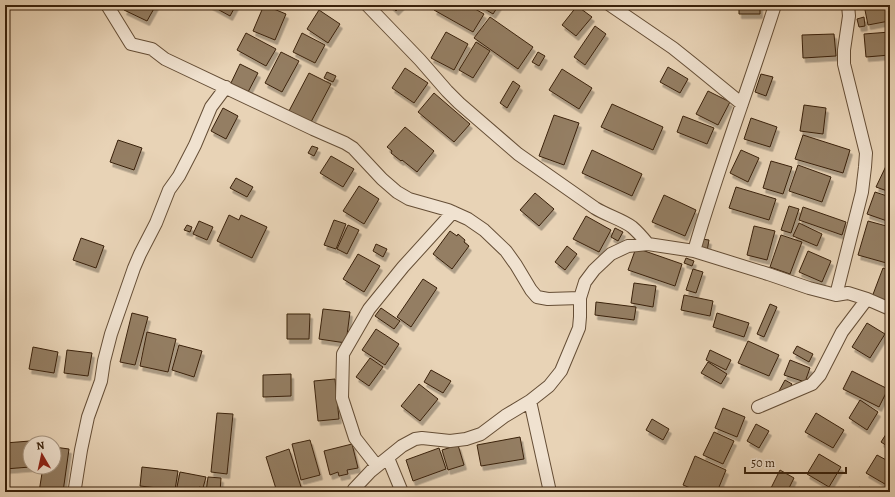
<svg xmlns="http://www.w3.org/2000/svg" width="895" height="497" viewBox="0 0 895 497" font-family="Alegreya,serif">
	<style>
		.building { fill: #947e64; stroke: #39210b; filter: url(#shadow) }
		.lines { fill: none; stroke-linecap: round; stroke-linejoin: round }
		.street-casing { stroke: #654e36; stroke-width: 14 }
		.street { stroke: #f0e2d0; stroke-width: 12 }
	</style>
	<defs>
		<filter id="shadow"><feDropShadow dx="2.5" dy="4.5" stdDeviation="0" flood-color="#0004"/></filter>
	</defs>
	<rect width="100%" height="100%" fill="#e8d3b6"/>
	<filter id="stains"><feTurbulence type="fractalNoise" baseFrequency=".005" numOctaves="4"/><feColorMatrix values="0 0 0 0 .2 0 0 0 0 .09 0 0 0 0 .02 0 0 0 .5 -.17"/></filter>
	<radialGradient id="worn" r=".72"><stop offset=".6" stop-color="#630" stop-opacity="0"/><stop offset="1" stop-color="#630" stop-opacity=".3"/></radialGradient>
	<path class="building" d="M 127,5 L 156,5 L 147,21 L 124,10 Z
		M 210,5 L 236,5 L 230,16 Z
		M 264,5 L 286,14 L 275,40 L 253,31 Z
		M 390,5 L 402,5 L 396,11 Z
		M 437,5 L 468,5 L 484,14 L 473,32 L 434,10 Z
		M 478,5 L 499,5 L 493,14 Z
		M 739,5 L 760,5 L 760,14 L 739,14 Z
		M 864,5 L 886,5 L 889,21 L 868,25 Z
		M 577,6 L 592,17 L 576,36 L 562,25 Z
		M 319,10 L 340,24 L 328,43 L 307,29 Z
		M 490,17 L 533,47 L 518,69 L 474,38 Z
		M 864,17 L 865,26 L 859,27 L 857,19 Z
		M 595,26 L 606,34 L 585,65 L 574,57 Z
		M 446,32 L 468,44 L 454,70 L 431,58 Z
		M 890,32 L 890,55 L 866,57 L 864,34 Z
		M 246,33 L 276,49 L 266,66 L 237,50 Z
		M 302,33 L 325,45 L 315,63 L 293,52 Z
		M 834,34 L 836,56 L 803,58 L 802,35 Z
		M 476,42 L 490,51 L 473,78 L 459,70 Z
		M 281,52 L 299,61 L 282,92 L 265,83 Z
		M 538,52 L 545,56 L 539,66 L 532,62 Z
		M 240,64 L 258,73 L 247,94 L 230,85 Z
		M 668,67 L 688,79 L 680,93 L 660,82 Z
		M 405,68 L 428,83 L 414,103 L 392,88 Z
		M 562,69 L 592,88 L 579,109 L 549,90 Z
		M 327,72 L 336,76 L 333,82 L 324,78 Z
		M 309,73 L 331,84 L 311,122 L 289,111 Z
		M 761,74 L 773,77 L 766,96 L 755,92 Z
		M 513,81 L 520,86 L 507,108 L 500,103 Z
		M 708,91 L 730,102 L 718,125 L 696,114 Z
		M 434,93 L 470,124 L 454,142 L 418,112 Z
		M 612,104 L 663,127 L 653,150 L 601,127 Z
		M 804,105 L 826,108 L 823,134 L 800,131 Z
		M 223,108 L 238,116 L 226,139 L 211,131 Z
		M 554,115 L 579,123 L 564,165 L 539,156 Z
		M 683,116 L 714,128 L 707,144 L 677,132 Z
		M 751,118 L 777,127 L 770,147 L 744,139 Z
		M 405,127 L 434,151 L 417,172 L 402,160 L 401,161 L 391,153 L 392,151 L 387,147 Z
		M 803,135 L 850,150 L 843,173 L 795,159 Z
		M 118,140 L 142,148 L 134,170 L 110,162 Z
		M 312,146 L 318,148 L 314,156 L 308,153 Z
		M 592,150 L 642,174 L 632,196 L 582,173 Z
		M 741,150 L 759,158 L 748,182 L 730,173 Z
		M 331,156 L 354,169 L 343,187 L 320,173 Z
		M 771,161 L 792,167 L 783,194 L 763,188 Z
		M 798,165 L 831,177 L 822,202 L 789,191 Z
		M 886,166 L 890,167 L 890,192 L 876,187 Z
		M 236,178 L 253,187 L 247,197 L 230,188 Z
		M 359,186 L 379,199 L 364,224 L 343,211 Z
		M 736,187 L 776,199 L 769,220 L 729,208 Z
		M 875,192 L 890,197 L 890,222 L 867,214 Z
		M 535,193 L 554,209 L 539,226 L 520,210 Z
		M 664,195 L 696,210 L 685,236 L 652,222 Z
		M 789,206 L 799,209 L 791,233 L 781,230 Z
		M 803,207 L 846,222 L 842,235 L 799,220 Z
		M 229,215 L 239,220 L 241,215 L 267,227 L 252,258 L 217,241 Z
		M 586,216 L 611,230 L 599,252 L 573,239 Z
		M 334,220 L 346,224 L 336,249 L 324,245 Z
		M 199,221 L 213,227 L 207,240 L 193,234 Z
		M 868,221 L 890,227 L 890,264 L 858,255 Z
		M 799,223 L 822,234 L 817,246 L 793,236 Z
		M 187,225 L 192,227 L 190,232 L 184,230 Z
		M 348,225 L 359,230 L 347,254 L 337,249 Z
		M 754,226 L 775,231 L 767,260 L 747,255 Z
		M 615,228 L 623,232 L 618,241 L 611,237 Z
		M 450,231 L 457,236 L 458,234 L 465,240 L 464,242 L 469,246 L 452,269 L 433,254 Z
		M 781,235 L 802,242 L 790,274 L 770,267 Z
		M 81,238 L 104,246 L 96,268 L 73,260 Z
		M 702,239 L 709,240 L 707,251 L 700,249 Z
		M 376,244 L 387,249 L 383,257 L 373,251 Z
		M 567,246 L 577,254 L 565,270 L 555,262 Z
		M 636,248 L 682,264 L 675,286 L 628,270 Z
		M 808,251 L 831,261 L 822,282 L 799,272 Z
		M 358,254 L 380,266 L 364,292 L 343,279 Z
		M 686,258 L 694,261 L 692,266 L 684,263 Z
		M 883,268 L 890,271 L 890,305 L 872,297 Z
		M 693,269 L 703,272 L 696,293 L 686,290 Z
		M 423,279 L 437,288 L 411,327 L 397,317 Z
		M 634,283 L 656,286 L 653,307 L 631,303 Z
		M 684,295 L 713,301 L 710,316 L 681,310 Z
		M 596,302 L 636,307 L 634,320 L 595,315 Z
		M 770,304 L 777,307 L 764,337 L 757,334 Z
		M 381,308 L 400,321 L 394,329 L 375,316 Z
		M 323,309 L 350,312 L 346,343 L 319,339 Z
		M 132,313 L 148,317 L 135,365 L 120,362 Z
		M 717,313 L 749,323 L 744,337 L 713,327 Z
		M 287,314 L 310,314 L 309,339 L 287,339 Z
		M 867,323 L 885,334 L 870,358 L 852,347 Z
		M 376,329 L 399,344 L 385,365 L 362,350 Z
		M 147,332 L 176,339 L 168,372 L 140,366 Z
		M 748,341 L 779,355 L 769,376 L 738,363 Z
		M 179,345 L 202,351 L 194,377 L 172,370 Z
		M 797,346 L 813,354 L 809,362 L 793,353 Z
		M 33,347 L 58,352 L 54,373 L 29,369 Z
		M 67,350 L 92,353 L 88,376 L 64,373 Z
		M 710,350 L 731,360 L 726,370 L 706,360 Z
		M 370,358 L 383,367 L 369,386 L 356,377 Z
		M 790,360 L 810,368 L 805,382 L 784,375 Z
		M 708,362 L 727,374 L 721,384 L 701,373 Z
		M 431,370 L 451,381 L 443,393 L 424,382 Z
		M 852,371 L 888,389 L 879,407 L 843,389 Z
		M 291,374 L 291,396 L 263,397 L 263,375 Z
		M 335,379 L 339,419 L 318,421 L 314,381 Z
		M 785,380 L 792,384 L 785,395 L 779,391 Z
		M 419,384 L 438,399 L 420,421 L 401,406 Z
		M 860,400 L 878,412 L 867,430 L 849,418 Z
		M 723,408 L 745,417 L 737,437 L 715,428 Z
		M 217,413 L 233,414 L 227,474 L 211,472 Z
		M 816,413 L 844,430 L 833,448 L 805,432 Z
		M 652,419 L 669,429 L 663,440 L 646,430 Z
		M 756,424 L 769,431 L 759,448 L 747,441 Z
		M 890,428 L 890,448 L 881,442 Z
		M 714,432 L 734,441 L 723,464 L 703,455 Z
		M 520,437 L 524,459 L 481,466 L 477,445 Z
		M 310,440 L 320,475 L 301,480 L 292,444 Z
		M 30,441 L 30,467 L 5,469 L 5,443 Z
		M 352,444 L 358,468 L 347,470 L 348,474 L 339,476 L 338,472 L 330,475 L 324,451 Z
		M 458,445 L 464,465 L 448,470 L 442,450 Z
		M 54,447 L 69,449 L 63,492 L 39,492 L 43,467 L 54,467 Z
		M 439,448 L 446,469 L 413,481 L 406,460 Z
		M 289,449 L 302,490 L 294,492 L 277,492 L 266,457 Z
		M 819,454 L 841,467 L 829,487 L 807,474 Z
		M 877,455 L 890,462 L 890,487 L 866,473 Z
		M 695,456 L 726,470 L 717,492 L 700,492 L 683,485 Z
		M 142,467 L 178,471 L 175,490 L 140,486 Z
		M 780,470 L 794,478 L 787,492 L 769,492 Z
		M 180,472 L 206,477 L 203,488 L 199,487 L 198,492 L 191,490 L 190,492 L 176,492 Z
		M 208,477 L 221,478 L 220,492 L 206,492 Z
		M 859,487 L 867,492 L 856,492 Z"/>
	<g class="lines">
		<defs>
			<path id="street" d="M 107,5 L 131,44 L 152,49 L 165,59 L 313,129 L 345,143 L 353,148 L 382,179 L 397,192 L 409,199 L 448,210 L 468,219 L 484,230 L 506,251 L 516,265 L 531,290 L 537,297 L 548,299 L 580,298
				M 367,5 L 420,60 L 447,91 L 459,103 L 518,154 L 595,208 C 606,215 623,220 632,227 C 638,232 643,238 648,244
				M 610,5 L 673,48 L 693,64 L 742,104
				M 694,251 C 718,168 749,87 775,5
				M 836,295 L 862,192 L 865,167 L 866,153 L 844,64 L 844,50 L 849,16 L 848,5
				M 530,401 L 550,492
				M 758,407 L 812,384 L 820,375 L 842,332 L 867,299
				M 388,458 L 402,492
				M 377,466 L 355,438 L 342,398 L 343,354 L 369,309 L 403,267 L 453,212
				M 75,492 L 75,488 L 81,450 L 88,417 L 101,381 L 104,361 L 111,334 L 134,268 L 140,254 L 156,223 L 169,190 L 179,176 L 195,145 L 211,107 L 226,87
				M 353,492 L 354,489 L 371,471 L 402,446 L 415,439 L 422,438 L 450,441 L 466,439 L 481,434 L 505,416 L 530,401 L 549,386 L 561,371 L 579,328 L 580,317 L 580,298 L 585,282 L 594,270 L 611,254 L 628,246 L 648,244 L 694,251 L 768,274 L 809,288 L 836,295 L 848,293 L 867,299 L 890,309"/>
		</defs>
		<use href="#street" class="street-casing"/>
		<use href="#street" class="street"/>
	</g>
	<rect width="895" height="497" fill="none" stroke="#e8d3b6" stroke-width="20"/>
	<rect x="6" y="6" width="883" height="485" fill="none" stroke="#39210b" stroke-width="2"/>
	<rect x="10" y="10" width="875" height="477" fill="none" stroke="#39210b"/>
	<g transform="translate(42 455) rotate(351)"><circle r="19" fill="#f0e2d0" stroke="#a79581"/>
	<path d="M0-3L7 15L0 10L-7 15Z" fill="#8f2418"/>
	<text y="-6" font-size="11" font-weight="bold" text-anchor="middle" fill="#39210b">N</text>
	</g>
	<path d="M745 467v6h101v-6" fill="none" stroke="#39210b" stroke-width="2"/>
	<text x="751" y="467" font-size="12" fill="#39210b" stroke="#f0e2d0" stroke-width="3" paint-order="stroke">50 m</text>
	<rect width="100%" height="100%" filter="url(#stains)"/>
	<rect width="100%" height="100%" fill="url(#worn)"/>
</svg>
